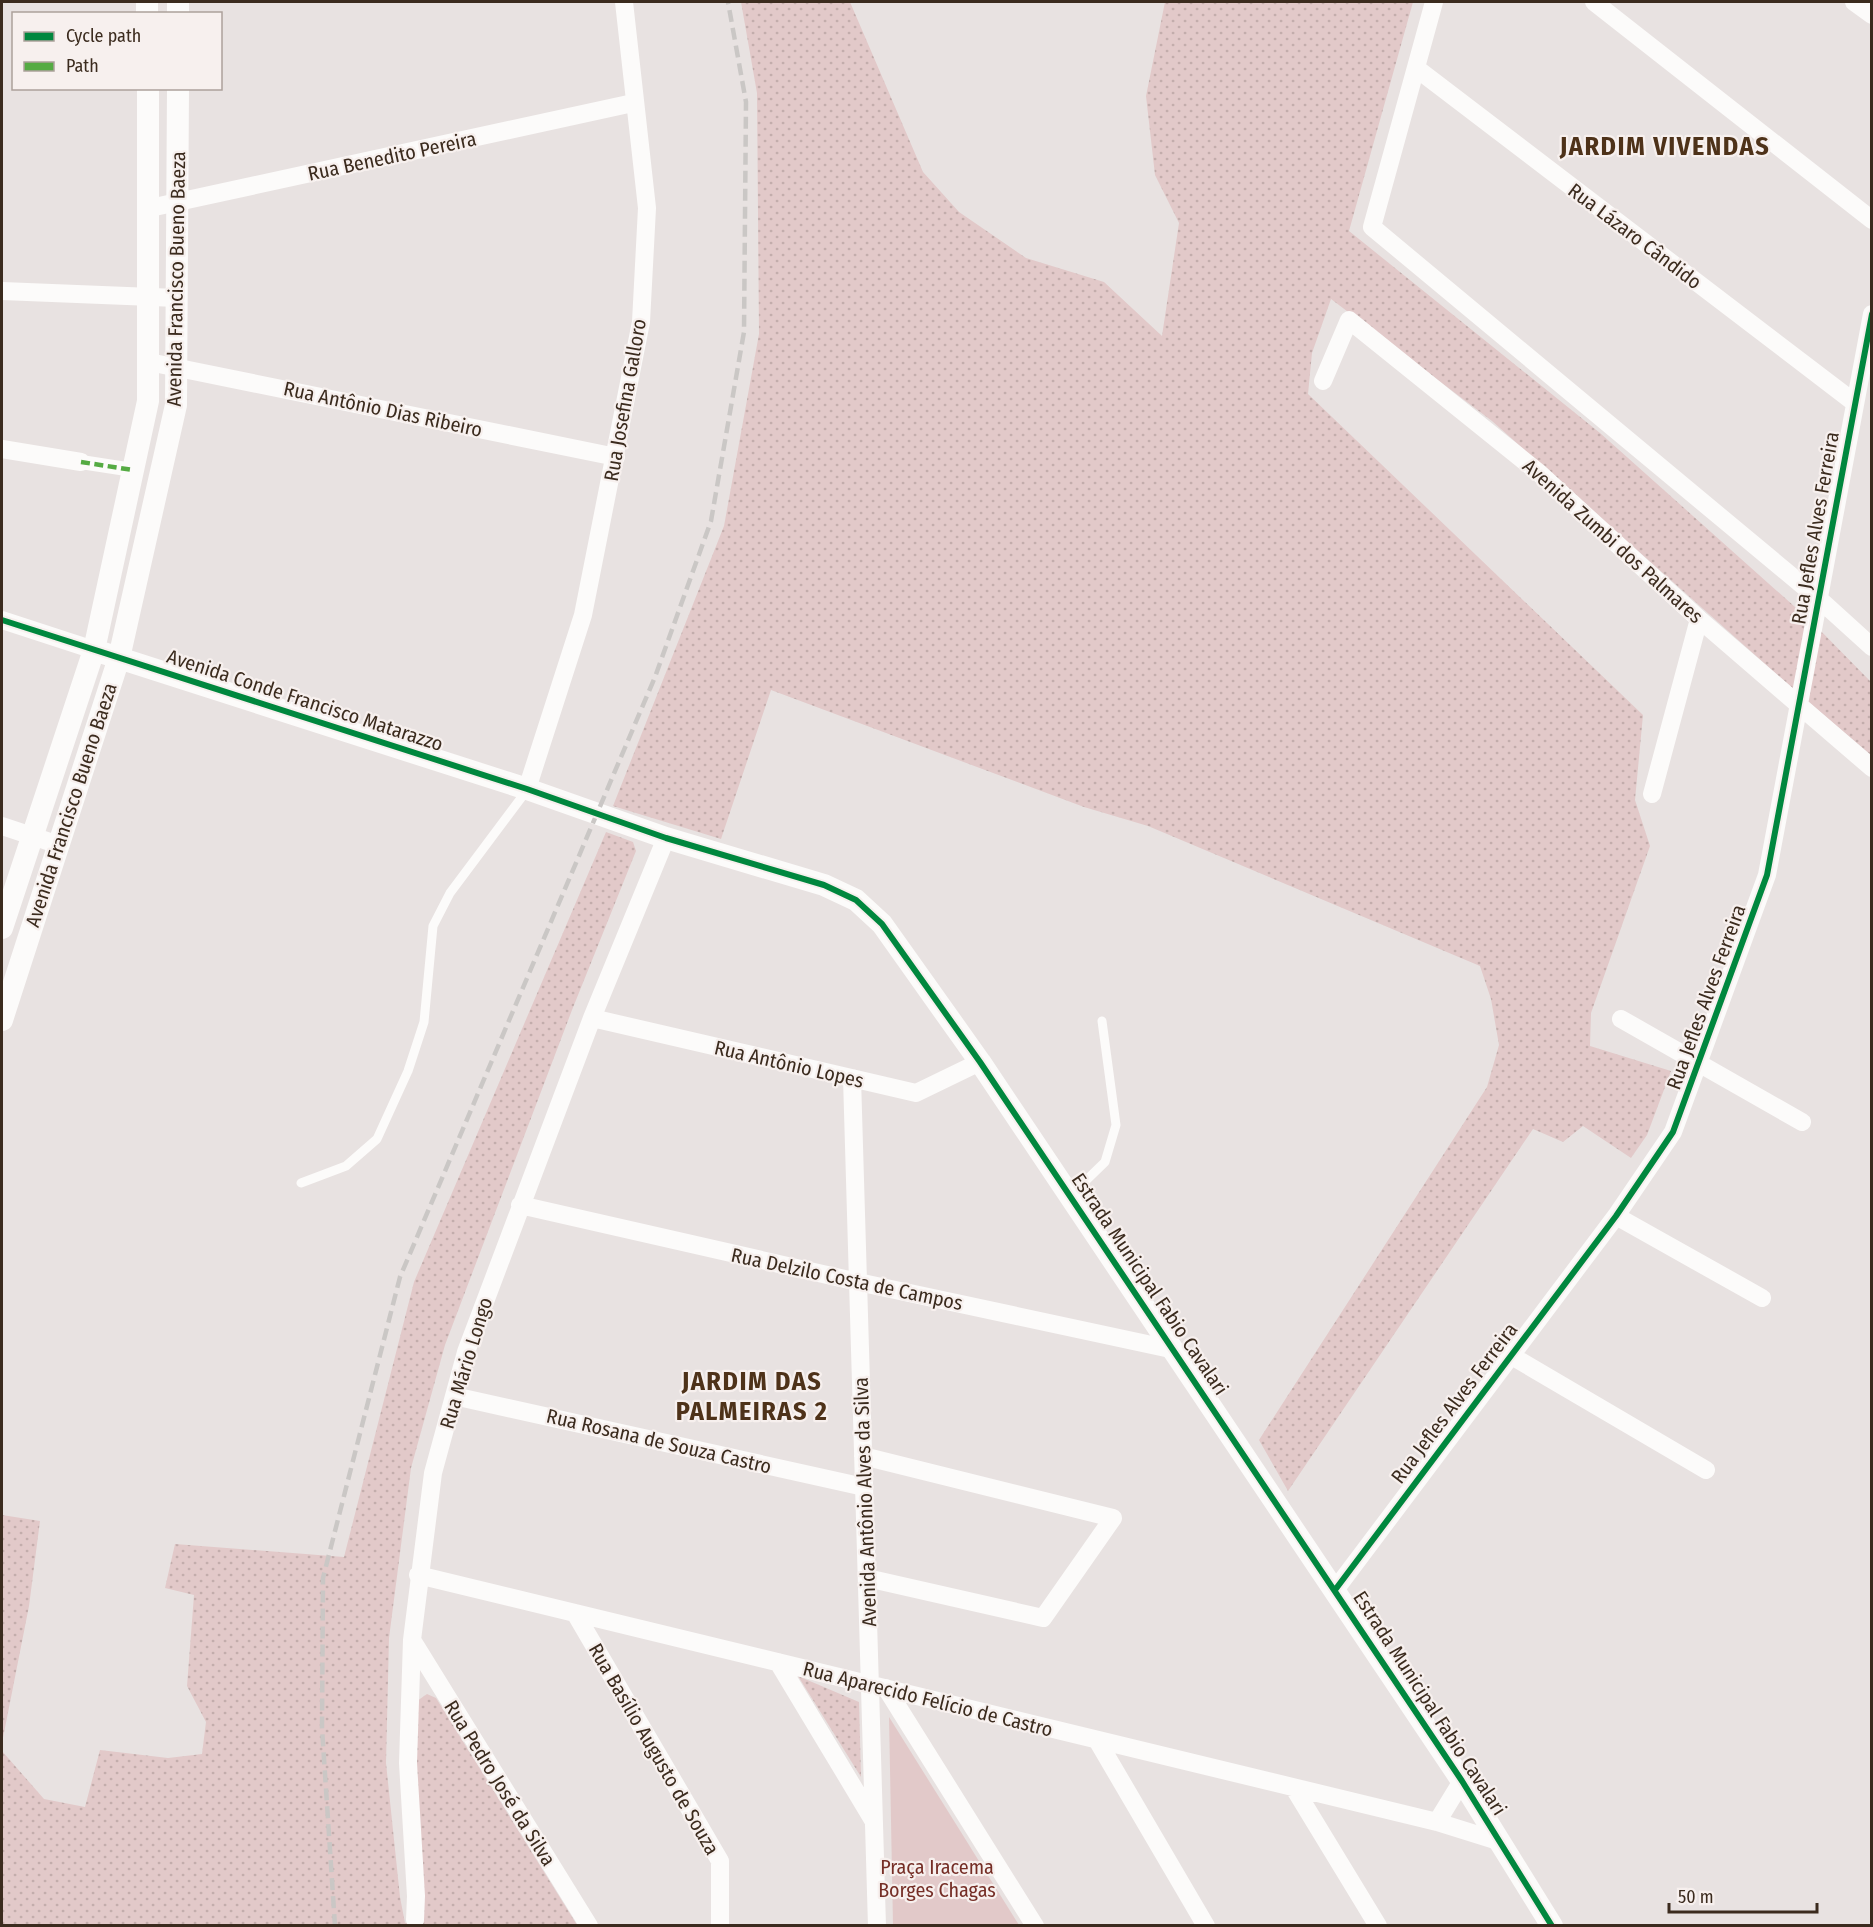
<svg xmlns="http://www.w3.org/2000/svg" width="1873" height="1927" viewBox="0 0 1873 1927" font-family="'Fira Sans Condensed',sans-serif">
	<style>
		.grass { fill: url(#grass-dots) }
		.green { fill: #e2c9c9 }
		.lines { fill: none; stroke-linecap: round; stroke-linejoin: round }
		.service { stroke: #fcfbfa; stroke-width: 9 }
		.pedestrian { stroke: #fcfbfa; stroke-width: 14 }
		.minor { stroke: #fcfbfa; stroke-width: 18 }
		.tertiary { stroke: #fcfbfa; stroke-width: 22 }
		.rail { stroke: #cac7c5; stroke-width: 4.5; stroke-dasharray: 12 6; stroke-linecap: butt }
		.quiet { stroke: #55ab43; stroke-width: 4.5; stroke-dasharray: 9 4.5; stroke-linecap: butt }
		.cycleway-casing { stroke: #f7f0ee; stroke-width: 10 }
		.cycleway { stroke: #00873e; stroke-width: 6 }
		.labels { text-anchor: middle; stroke-width: 4.5; stroke-linejoin: round; paint-order: stroke }
		.street-label { font-size: 20px; fill: #3b2b1e; stroke: #f7f0ee }
		.park-label { font-size: 20px; fill: #752e26; stroke: #f7f0ee }
		.district-label { font-size: 26px; font-weight: bold; letter-spacing: 1.5px; fill: #4e3219; stroke: #f7f0ee }
	</style>
	<defs>
		<pattern id="grass-dots" width="8" height="8" patternUnits="userSpaceOnUse" patternTransform="scale(1.5)"><rect width="8" height="8" fill="#e2c9c9"/><path d="M2 2h.1M6 6h.1" fill="none" stroke="#c3adac" stroke-width="1.8" stroke-linecap="round"/></pattern>
	</defs>
	<rect width="100%" height="100%" fill="#e8e2e1"/>
	<path class="grass" d="M 741,2 L 850,2 L 923,172 L 959,212 L 1026,258 L 1104,282 L 1162,336 L 1179,223 L 1155,175 L 1146,96 L 1165,2 L 1413,2 L 1349,231 L 1600,433 L 1814,624 L 1871,682 L 1871,755 L 1801,696 L 1492,421 L 1331,299 L 1312,353 L 1308,394 L 1643,715 L 1635,800 L 1650,846 L 1591,1013 L 1590,1046 L 1671,1071 L 1647,1135 L 1631,1158 L 1583,1126 L 1563,1142 L 1533,1129 L 1288,1491 L 1259,1440 L 1487,1087 L 1499,1045 L 1491,999 L 1480,966 L 1148,826 L 1084,807 L 771,690 L 721,839 L 613,806 L 724,526 L 759,334 L 757,93 Z
		M 606,832 L 633,842 L 636,851 L 572,1010 L 445,1345 L 411,1468 L 389,1638 L 386,1763 L 400,1897 L 405,1923 L 415,1920 L 424,1923 L 414,1763 L 417,1701 L 427,1694 L 436,1698 L 577,1925 L 2,1925 L 2,1751 L 44,1799 L 85,1807 L 100,1750 L 168,1758 L 202,1754 L 206,1722 L 187,1686 L 194,1595 L 165,1588 L 175,1544 L 344,1557 L 414,1282 Z
		M 2,1515 L 40,1521 L 29,1606 L 2,1743 Z
		M 798,1676 L 859,1702 L 861,1777 Z"/>
	<path class="green" d="M 889,1717 L 1019,1925 L 893,1925 Z"/>
	<g class="lines">
		<path class="service" d="M 301,1183 L 346,1166 L 377,1139 L 408,1071 L 424,1022 L 433,926 L 450,893 L 527,790
			M 1071,1195 L 1105,1162 L 1116,1125 L 1102,1021"/>
		<path class="pedestrian" d="M 81,462 L 133,470"/>
		<path class="minor" d="M 1434,2 L 1372,227 L 1819,599 L 1872,647
			M 1594,2 L 1872,220
			M 1854,2 L 1872,15
			M 1416,68 L 1855,403
			M 150,208 L 633,103
			M 2,291 L 177,298
			M 149,362 L 616,457
			M 1323,381 L 1349,320 L 1538,472 L 1699,619 L 1872,768
			M 2,449 L 81,462
			M 2,620 L 94,650
			M 527,789 L 583,615 L 641,322 L 647,208 L 624,2
			M 1652,794 L 1699,619
			M 2,826 L 59,845
			M 592,1018 L 916,1093 L 980,1062
			M 1621,1019 L 1802,1122
			M 852,1078 L 877,1926
			M 520,1205 L 858,1282 L 1175,1350
			M 1616,1216 L 1762,1298
			M 1510,1355 L 1706,1470
			M 454,1396 L 864,1487
			M 863,1456 L 1113,1518 L 1043,1618 L 867,1578
			M 418,1575 L 1437,1822 L 1501,1842
			M 1335,1590 L 1616,1216 L 1673,1132 L 1767,875 L 1872,314
			M 575,1613 L 720,1861 L 720,1926
			M 412,1640 L 589,1926
			M 778,1662 L 873,1820
			M 886,1688 L 1035,1926
			M 1097,1740 L 1206,1926
			M 1294,1788 L 1378,1926
			M 1437,1822 L 1462,1781
			M 415,1920 L 416,1896 L 408,1763 L 412,1640 L 433,1473 L 466,1352 L 592,1018 L 666,838"/>
		<path class="tertiary" d="M 147,2 L 147,14
			M 178,14 L 178,2
			M 94,650 L 527,789 L 666,838 L 824,885 L 856,900 L 882,924 L 980,1062 L 1462,1781 L 1552,1926
			M 2,928 L 94,650 L 148,401 L 148,88
			M 2,1020 L 119,658 L 176,405 L 178,88"/>
		<path class="rail" d="M 335,1926 L 322,1728 L 323,1578 L 400,1277 L 655,677 L 711,521 L 744,332 L 746,102 L 728,2"/>
		<path class="quiet" d="M 81,462 L 133,470"/>
		<defs>
			<path id="cycleway" d="M 2,620 L 527,789 L 666,838 L 824,885 L 856,900 L 882,924 L 980,1062 L 1462,1781 L 1552,1926
				M 1335,1590 L 1616,1216 L 1673,1132 L 1767,875 L 1872,314"/>
		</defs>
		<use href="#cycleway" class="cycleway-casing"/>
		<use href="#cycleway" class="cycleway"/>
	</g>
	<g class="labels">
		<g class="street-label">
			<text transform="translate(392 156) rotate(-12)" y="7">Rua Benedito Pereira</text>
			<text transform="translate(1635 236) rotate(37)" y="7">Rua Lázaro Cândido</text>
			<text transform="translate(176 279) rotate(-89)" y="7">Avenida Francisco Bueno Baeza</text>
			<text transform="translate(625 400) rotate(-80)" y="7">Rua Josefina Galloro</text>
			<text transform="translate(383 409) rotate(12)" y="7">Rua Antônio Dias Ribeiro</text>
			<text transform="translate(1815 528) rotate(-80)" y="7">Rua Jefles Alves Ferreira</text>
			<text transform="translate(1613 541) rotate(42)" y="7">Avenida Zumbi dos Palmares</text>
			<text transform="translate(305 700) rotate(18)" y="7">Avenida Conde Francisco Matarazzo</text>
			<text transform="translate(71 805) rotate(-72)" y="7">Avenida Francisco Bueno Baeza</text>
			<text transform="translate(1706 997) rotate(-70)" y="7">Rua Jefles Alves Ferreira</text>
			<text transform="translate(789 1064) rotate(13)" y="7">Rua Antônio Lopes</text>
			<text transform="translate(847 1279) rotate(12)" y="7">Rua Delzilo Costa de Campos</text>
			<text transform="translate(1150 1284) rotate(56)" y="7">Estrada Municipal Fabio Cavalari</text>
			<text transform="translate(466 1363) rotate(-73)" y="7">Rua Mário Longo</text>
			<text transform="translate(1454 1403) rotate(-53)" y="7">Rua Jefles Alves Ferreira</text>
			<text transform="translate(659 1441) rotate(13)" y="7">Rua Rosana de Souza Castro</text>
			<text transform="translate(865 1502) rotate(-92)" y="7">Avenida Antônio Alves da Silva</text>
			<text transform="translate(928 1699) rotate(14)" y="7">Rua Aparecido Felício de Castro</text>
			<text transform="translate(1430 1703) rotate(57)" y="7">Estrada Municipal Fabio Cavalari</text>
			<text transform="translate(654 1749) rotate(60)" y="7">Rua Basílio Augusto de Souza</text>
			<text transform="translate(500 1783) rotate(58)" y="7">Rua Pedro José da Silva</text>
		</g>
		<g class="park-label">
			<text x="937" y="1874">Praça Iracema<tspan x="937" dy="23">Borges Chagas</tspan></text>
		</g>
		<g class="district-label">
			<text x="1665" y="155">JARDIM VIVENDAS</text>
			<text x="752" y="1390">JARDIM DAS<tspan x="752" dy="30">PALMEIRAS 2</tspan></text>
		</g>
	</g>
	<rect width="1873" height="1927" fill="none" stroke="#3b2b1e" stroke-width="6"/>
	<rect x="12" y="12" width="210" height="78" fill="#f7f0ee" stroke="#aca19b" stroke-width="1.5"/>
	<rect x="24" y="32" width="30" height="9" fill="#00873e" stroke="#aca19b" stroke-width="1.5"/>
	<text x="66" y="42" font-size="18" fill="#3b2b1e">Cycle path</text>
	<rect x="24" y="62" width="30" height="9" fill="#55ab43" stroke="#aca19b" stroke-width="1.5"/>
	<text x="66" y="72" font-size="18" fill="#3b2b1e">Path</text>
	<path d="M1669 1903v9h148v-9" fill="none" stroke="#3b2b1e" stroke-width="3"/>
	<text x="1678" y="1903" font-size="18" fill="#3b2b1e" stroke="#f7f0ee" stroke-width="4.5" paint-order="stroke">50 m</text>
</svg>
